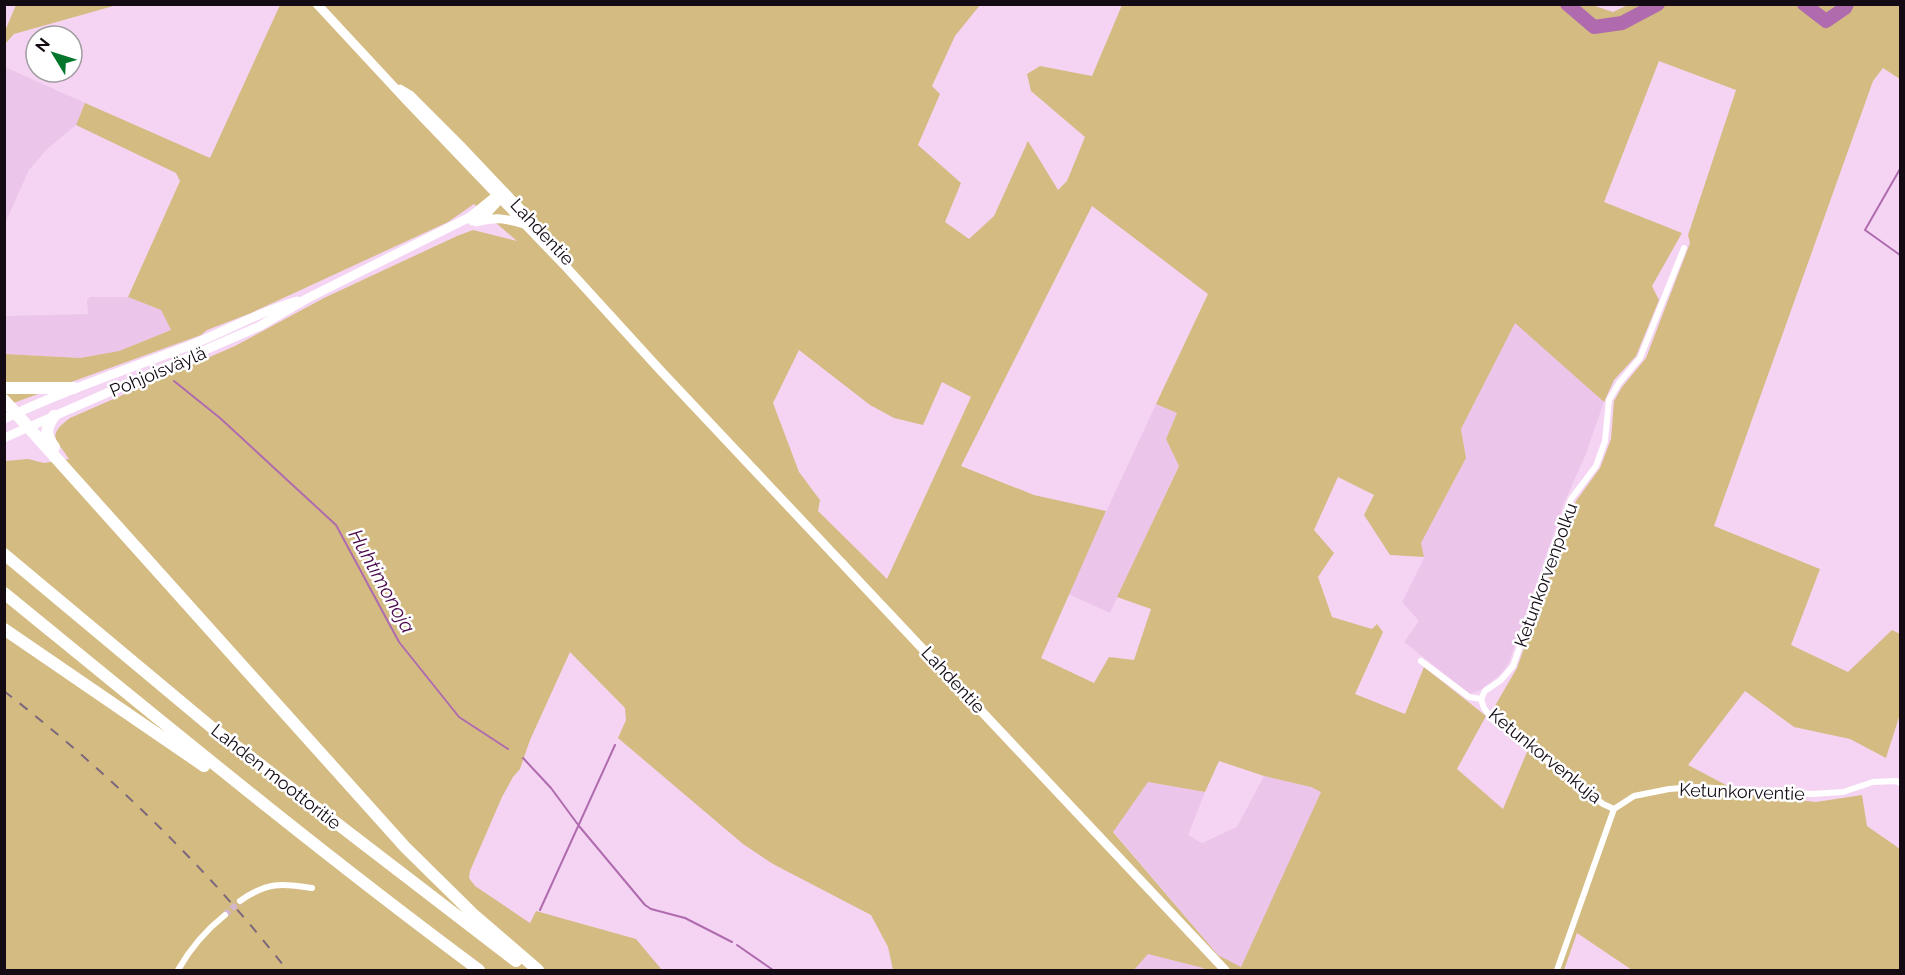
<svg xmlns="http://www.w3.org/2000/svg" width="1905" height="975" viewBox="0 0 1905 975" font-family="Raleway,sans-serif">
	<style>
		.built { fill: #ebc5ea }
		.green { fill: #d4bb82; fill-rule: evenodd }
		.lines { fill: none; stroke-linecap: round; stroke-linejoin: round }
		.stream { stroke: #af6bae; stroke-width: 2 }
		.river { stroke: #af6bae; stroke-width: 14 }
		.minor-tunnel { stroke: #d3b6d2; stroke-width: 6; stroke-dasharray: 6 3; stroke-linecap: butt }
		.minor { stroke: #fff; stroke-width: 6 }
		.secondary { stroke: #fff; stroke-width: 9 }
		.motorway { stroke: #fff; stroke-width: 12 }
		.rail { stroke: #7c677b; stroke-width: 2; stroke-dasharray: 10 10; stroke-linecap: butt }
		.labels { text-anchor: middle; stroke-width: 5; stroke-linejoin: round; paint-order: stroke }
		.street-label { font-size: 18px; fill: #140a14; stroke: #fff }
		.water-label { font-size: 20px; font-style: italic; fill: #4b0a4c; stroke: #fff }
	</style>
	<rect width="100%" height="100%" fill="#f5d4f3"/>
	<path class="built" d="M 5,67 L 85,103 L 76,125 L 47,149 L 29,170 L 6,221 L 5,232 Z
		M 90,297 L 128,297 L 161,310 L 171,330 L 119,351 L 80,358 L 5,354 L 4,316 L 88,314 L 87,300 Z
		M 1515,322 L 1604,402 L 1585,456 L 1564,503 L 1509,662 L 1501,674 L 1480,690 L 1470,694 L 1404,642 L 1419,621 L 1402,602 L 1424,558 L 1421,543 L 1466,458 L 1461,429 Z
		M 1156,404 L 1177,413 L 1166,439 L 1179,465 L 1110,613 L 1068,594 Z
		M 1264,776 L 1311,787 L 1322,792 L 1241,967 L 1218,955 L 1113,831 L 1148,782 L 1205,792 L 1188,835 L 1202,843 L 1237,827 Z
		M 1148,954 L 1203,968 L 1205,970 L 1134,970 Z"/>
	<path class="green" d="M 1589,4 L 1613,12 L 1630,4 L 1900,5 L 1900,79 L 1883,68 L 1873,81 L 1714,526 L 1820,569 L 1791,645 L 1848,672 L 1892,630 L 1900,634 L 1900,714 L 1886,758 L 1850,739 L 1794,727 L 1745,691 L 1688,765 L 1743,794 L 1816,802 L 1862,795 L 1867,826 L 1900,849 L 1900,970 L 1632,970 L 1577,933 L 1564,970 L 1205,970 L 1203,968 L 1148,954 L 1134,970 L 893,970 L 888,947 L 871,915 L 773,864 L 743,844 L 618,738 L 626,720 L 625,708 L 570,652 L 530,740 L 520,769 L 513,777 L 502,797 L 470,871 L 469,878 L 475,886 L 530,923 L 536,911 L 636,939 L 662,970 L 5,970 L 5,461 L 28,459 L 44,463 L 69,459 C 56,439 46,436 70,418 L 235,346 L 324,298 L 457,236 L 473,230 L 517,241 L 474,204 L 448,222 L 251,313 L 207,330 L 201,335 L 5,406 L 5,354 L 80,358 L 119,351 L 171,330 L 161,310 L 128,297 L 180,181 L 176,173 L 76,125 L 85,103 L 210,158 L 280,5 L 980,5 L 955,36 L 932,86 L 940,94 L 918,145 L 961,183 L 945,222 L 969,239 L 994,216 L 1028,141 L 1058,190 L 1067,181 L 1085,137 L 1031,91 L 1027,74 L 1040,66 L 1092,76 L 1122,5 ZM 1659,61 L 1736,90 L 1688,235 L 1690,243 L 1646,358 L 1622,387 L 1614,401 L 1611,439 L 1600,468 L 1576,501 L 1517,668 L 1492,711 L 1532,740 L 1503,809 L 1457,769 L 1486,716 L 1424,667 L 1405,714 L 1355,694 L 1383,632 L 1377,624 L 1372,629 L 1332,617 L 1318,577 L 1334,553 L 1314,530 L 1338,477 L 1374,495 L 1364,515 L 1390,555 L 1424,557 L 1421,543 L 1466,458 L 1461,429 L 1515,323 L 1604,402 L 1614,380 L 1636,356 L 1659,300 L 1652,286 L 1682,233 L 1604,202 ZM 1092,206 L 1208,294 L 1156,404 L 1177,413 L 1166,439 L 1179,466 L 1117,597 L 1151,609 L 1134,660 L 1109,657 L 1094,683 L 1041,658 L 1106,511 L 1034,495 L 961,466 ZM 799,350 L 870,405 L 894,418 L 923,425 L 942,382 L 971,397 L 887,579 L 818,511 L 820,500 L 799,472 L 773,403 ZM 1219,761 L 1264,776 L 1311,787 L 1321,792 L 1241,967 L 1218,955 L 1113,832 L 1148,782 L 1205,792 Z
		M 16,5 L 16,4 L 117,5 L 14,34 L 5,44 L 5,31 Z"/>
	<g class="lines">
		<path class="stream" d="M 1900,169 L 1865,230 L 1900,255
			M 174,381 L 220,418 L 336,525 L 399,642 L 459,717 L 508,749
			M 523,758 L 551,788 L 579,826 L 645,905 L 651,909 L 685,918 L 732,942
			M 540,910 L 615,745
			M 737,945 L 773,970"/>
		<path class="river" d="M 1567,4 L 1594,27 L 1622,23 L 1658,4
			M 1804,4 L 1826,21 L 1845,8 L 1847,4"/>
		<path class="minor-tunnel" d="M 225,915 L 240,901"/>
		<path class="minor" d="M 1421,661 L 1469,697 L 1481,699
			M 1481,699 L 1485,691 L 1501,680 L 1513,666 L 1571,499 L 1596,466 L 1605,441 L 1609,400 L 1619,383 L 1640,358 L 1684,248
			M 1481,699 L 1484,708 L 1492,719 L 1603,804 L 1614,809
			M 240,901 C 267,882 281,883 312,888
			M 178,970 C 190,949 206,930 225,915
			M 1557,970 L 1614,809 L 1634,796 L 1669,789 L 1698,787 L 1812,794 L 1843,792 L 1873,782 L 1896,781 L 1900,783"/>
		<path class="secondary" d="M 317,4 L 407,101 L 567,268 L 661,371 L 1225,970
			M 400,89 L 410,95 L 462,147 L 569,260
			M 472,221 L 489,211 L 503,196
			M 476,222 C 496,217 504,218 524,224
			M 4,419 C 63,391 123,371 183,348 C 221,334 257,312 297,301
			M 4,438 L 260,326 L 308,298 L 470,217 L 497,195 L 505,192"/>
		<path class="motorway" d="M 4,388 L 74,388
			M 4,400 L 405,847 L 473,914 L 538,970
			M 54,416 C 45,428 45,436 54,447
			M 4,554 L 210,726 L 516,961
			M 4,593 C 161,721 317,850 479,970
			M 4,629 L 204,766"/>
		<path class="rail" d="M 4,691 C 109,773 206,866 287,970"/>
	</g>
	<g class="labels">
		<g class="street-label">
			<text transform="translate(542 232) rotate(47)" y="6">Lahdentie</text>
			<text transform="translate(158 372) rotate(-23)" y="6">Pohjoisväylä</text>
			<text transform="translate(1546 575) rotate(-70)" y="6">Ketunkorvenpolku</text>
			<text transform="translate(953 680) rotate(47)" y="6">Lahdentie</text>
			<text transform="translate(1545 756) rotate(39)" y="6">Ketunkorvenkuja</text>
			<text transform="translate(276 777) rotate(38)" y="6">Lahden moottoritie</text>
			<text transform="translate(1742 792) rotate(2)" y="6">Ketunkorventie</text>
		</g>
		<g class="water-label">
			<text transform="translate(382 581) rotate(61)" y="7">Huhtimonoja</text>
		</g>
	</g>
	<rect width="1905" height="975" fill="none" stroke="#140a14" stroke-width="12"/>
	<g transform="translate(54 54) rotate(308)"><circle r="28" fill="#ffffff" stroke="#a19da1" stroke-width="1.5"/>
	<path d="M0-4.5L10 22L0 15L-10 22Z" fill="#04762b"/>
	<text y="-9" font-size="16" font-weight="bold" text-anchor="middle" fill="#140a14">N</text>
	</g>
</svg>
